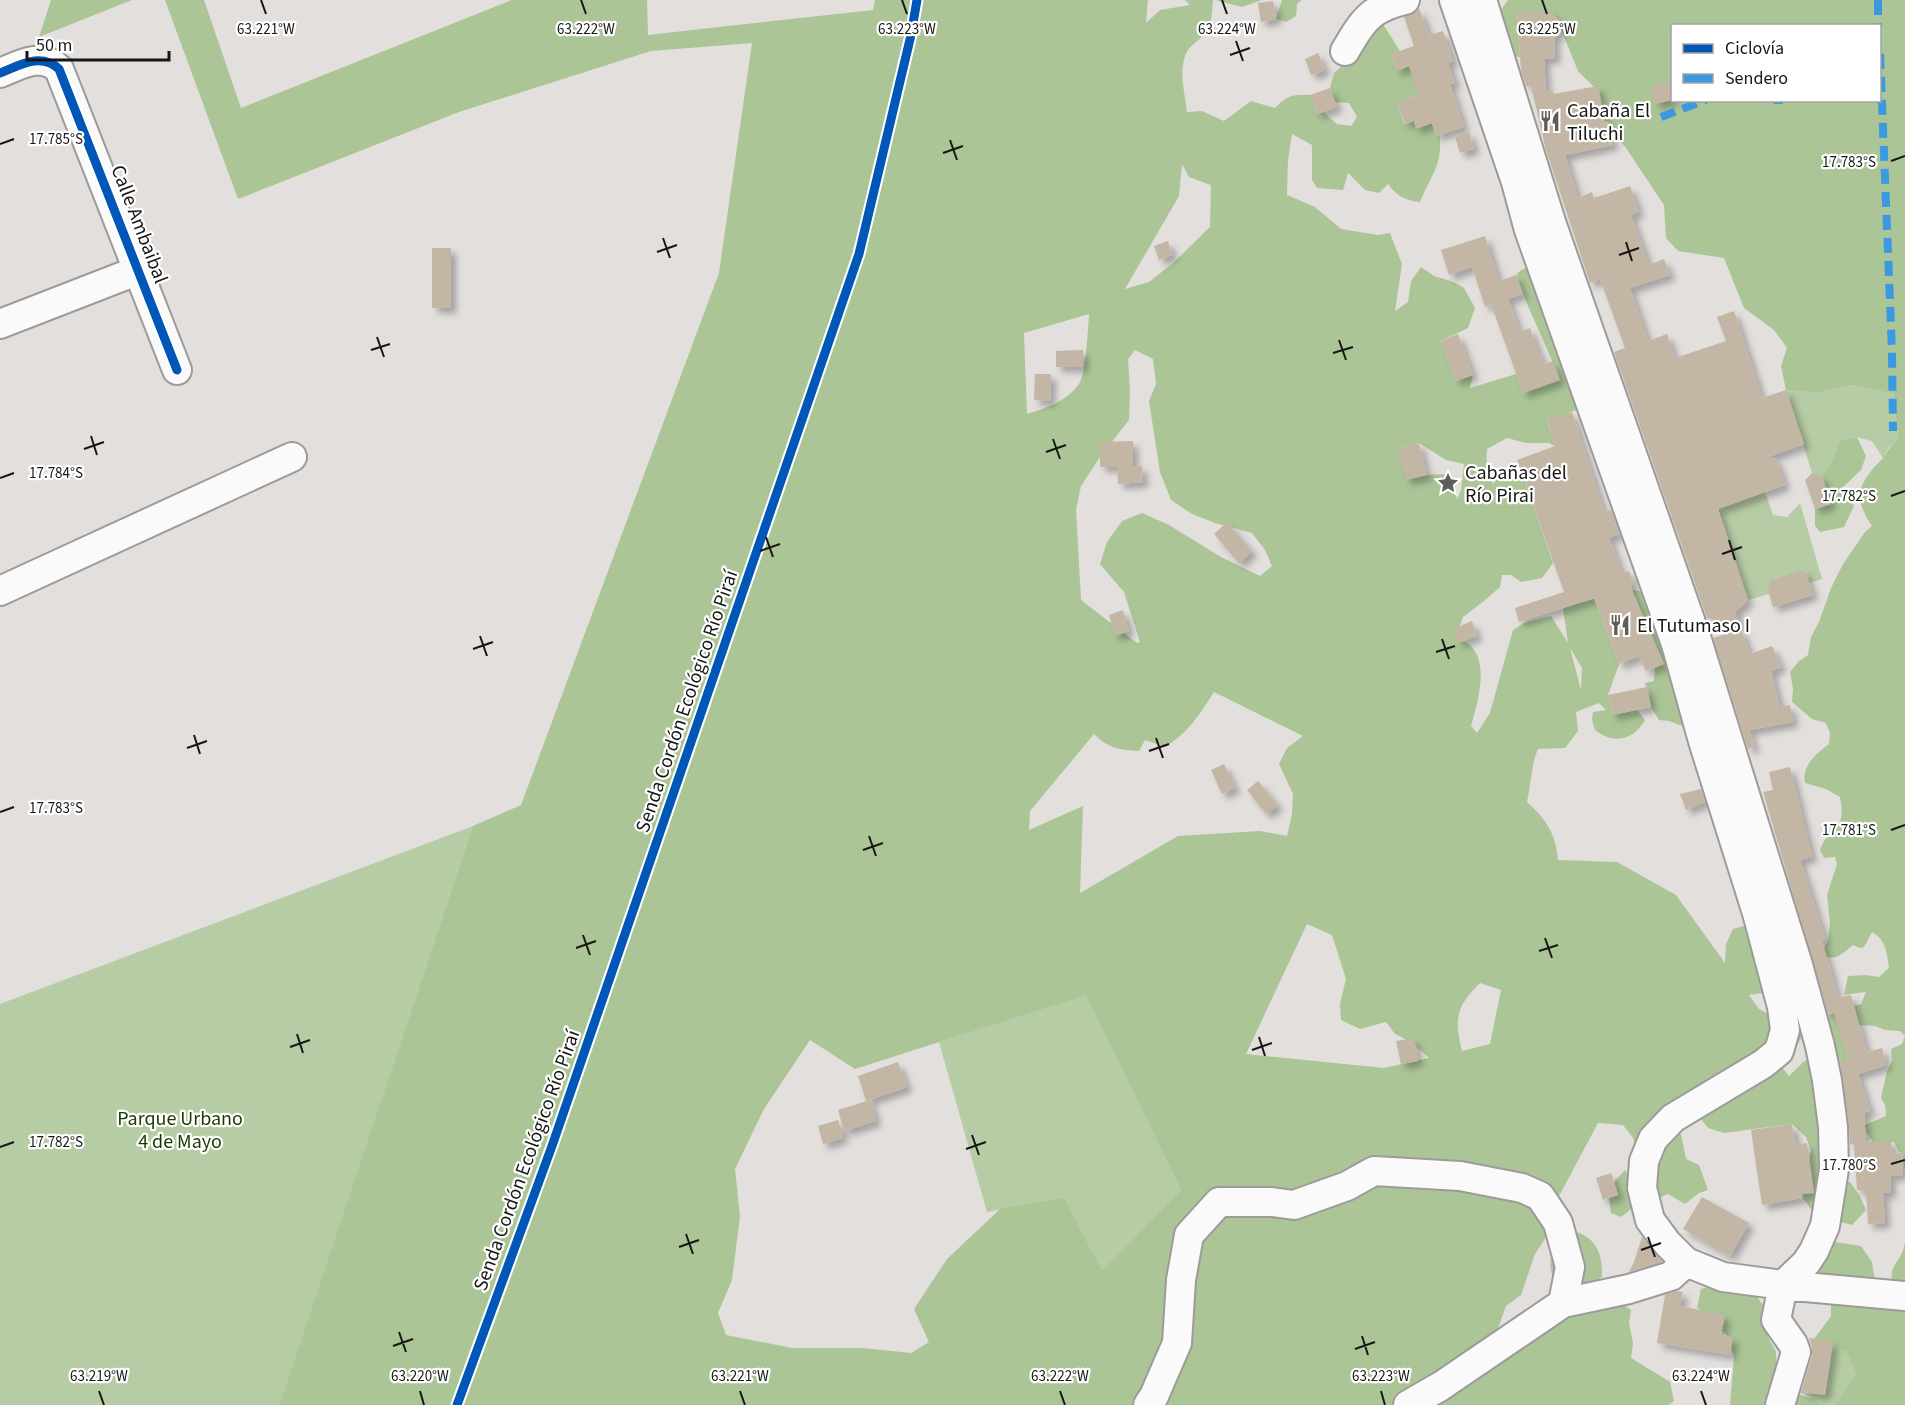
<svg xmlns="http://www.w3.org/2000/svg" width="1905" height="1405" viewBox="0 0 1905 1405" font-family="'Source Sans 3',sans-serif">
	<style>
		.green { fill: #b6cca5 }
		.forest { fill: #abc597; fill-rule: evenodd }
		.building { fill: #c3b6a4; filter: url(#shadow) }
		.lines { fill: none; stroke-linecap: round; stroke-linejoin: round }
		.minor-casing { stroke: #9d9b99; stroke-width: 32 }
		.minor { stroke: #fbfafa; stroke-width: 28 }
		.quiet { stroke: #3b9adf; stroke-width: 8; stroke-dasharray: 15 8; stroke-linecap: butt }
		.cycleway-casing { stroke: #fff; stroke-width: 13 }
		.cycleway { stroke: #0057b8; stroke-width: 9 }
		.ticks { fill: none; stroke: #181716; stroke-width: 2 }
		.labels { text-anchor: middle; stroke-width: 4.5; stroke-linejoin: round; paint-order: stroke }
		.poi-label { font-size: 20px; fill: #181716; stroke: #fff; text-anchor: start }
		.street-label { font-size: 20px; fill: #181716; stroke: #fff }
		.park-label { font-size: 20px; fill: #1a3900; stroke: #fff }
		.ticks-label { font-size: 15px; text-anchor: middle; fill: #181716; stroke: #fff; stroke-width: 4.5; stroke-linejoin: round; paint-order: stroke }
	</style>
	<defs>
		<filter id="shadow"><feDropShadow dx="5.5" dy="5.5" stdDeviation="3" flood-color="#0004"/></filter>
	</defs>
	<rect width="100%" height="100%" fill="#e2dfdd"/>
	<path class="green" d="M 1852,385 L 1894,394 L 1898,442 L 1889,447 L 1883,458 L 1872,441 L 1857,437 L 1840,440 L 1833,459 L 1822,477 L 1812,473 L 1786,390 L 1817,393 Z
		M 1765,492 L 1773,515 L 1787,517 L 1800,503 L 1822,579 L 1809,583 L 1805,570 L 1768,590 L 1769,594 L 1748,600 L 1718,509 Z
		M 473,826 L 279,1405 L 0,1405 L 0,1004 Z
		M 1086,994 L 1181,1190 L 1102,1270 L 1064,1197 L 987,1212 L 939,1042 Z
		M 1832,1346 C 1848,1349 1852,1360 1856,1374 L 1834,1405 L 1821,1405 L 1815,1399 L 1796,1391 L 1825,1395 Z"/>
	<path class="forest" d="M 51,0 L 132,0 L 39,37 Z
		M 165,0 L 204,0 L 241,108 L 512,0 L 647,0 L 648,35 L 873,10 L 875,0 L 1148,0 L 1146,23 L 1160,10 L 1190,5 L 1185,0 L 1213,0 C 1212,8 1212,20 1209,28 C 1203,39 1189,44 1185,56 C 1179,76 1185,93 1187,112 L 1202,111 L 1224,121 L 1251,101 L 1275,108 C 1287,96 1292,94 1310,95 L 1317,114 L 1323,112 L 1337,124 L 1351,126 L 1357,117 L 1349,103 L 1335,102 L 1330,88 L 1334,73 L 1346,62 L 1376,22 L 1383,24 L 1400,51 L 1391,55 L 1397,71 L 1415,64 L 1420,77 L 1414,80 L 1419,95 L 1397,102 L 1404,124 L 1414,121 L 1416,128 L 1432,123 L 1436,136 L 1440,135 C 1442,167 1431,175 1420,202 C 1404,200 1397,196 1388,184 L 1379,193 L 1365,190 L 1348,173 L 1343,190 L 1317,188 L 1312,180 L 1312,145 L 1292,134 L 1288,160 L 1287,195 L 1315,207 L 1341,229 L 1378,235 L 1390,233 L 1402,264 L 1395,311 L 1408,302 L 1411,281 L 1421,267 L 1434,276 L 1454,282 L 1464,288 L 1475,308 L 1468,328 L 1441,341 L 1456,381 L 1473,375 L 1470,388 L 1516,374 L 1523,393 L 1559,380 C 1547,344 1528,311 1516,275 L 1520,271 L 1535,263 L 1582,408 L 1547,421 L 1555,446 L 1549,443 L 1526,443 L 1507,438 L 1487,449 L 1486,470 L 1493,484 L 1500,475 L 1520,469 L 1553,563 L 1542,578 L 1521,582 L 1511,575 L 1502,575 L 1500,587 L 1484,601 L 1463,617 L 1456,637 C 1461,640 1469,643 1472,647 C 1489,667 1477,704 1471,726 L 1477,733 L 1490,713 L 1513,630 L 1524,623 L 1551,616 L 1568,643 L 1563,608 L 1594,599 L 1619,664 L 1608,695 L 1612,715 L 1637,710 L 1645,720 C 1634,740 1613,745 1595,730 L 1592,720 L 1593,712 L 1606,710 L 1599,703 L 1576,712 L 1578,731 L 1565,748 L 1538,749 C 1531,766 1531,784 1527,802 C 1546,819 1556,834 1558,860 L 1617,862 L 1676,895 L 1725,963 L 1726,944 L 1733,929 L 1756,923 L 1807,1029 L 1797,1045 L 1781,1039 L 1781,1066 L 1789,1076 L 1803,1062 L 1819,1053 L 1827,1015 L 1861,1004 L 1866,992 L 1844,995 L 1848,976 L 1865,975 L 1879,977 L 1889,968 C 1887,953 1886,940 1872,932 L 1864,947 L 1860,948 L 1853,945 C 1841,955 1836,961 1821,955 L 1828,940 L 1830,923 L 1827,895 L 1837,864 L 1835,857 L 1824,858 L 1820,850 C 1830,823 1847,834 1840,797 L 1826,789 L 1805,783 C 1801,766 1817,753 1829,744 L 1830,733 L 1826,723 L 1812,719 L 1792,702 L 1793,689 L 1790,672 L 1799,661 L 1808,655 L 1811,637 L 1819,622 L 1831,588 L 1843,564 L 1865,532 L 1872,526 C 1852,496 1858,484 1882,459 C 1889,451 1887,448 1898,441 L 1894,394 L 1852,385 L 1817,393 L 1786,390 L 1781,366 L 1787,348 L 1774,330 L 1744,308 L 1724,258 L 1678,251 L 1666,238 L 1664,205 L 1626,148 L 1605,125 L 1599,92 L 1578,71 L 1556,17 L 1540,12 L 1517,14 L 1520,57 L 1504,55 L 1494,20 L 1508,0 L 1905,0 L 1905,1171 L 1902,1153 L 1899,1152 L 1894,1142 L 1873,1142 L 1866,1132 L 1865,1125 L 1886,1116 L 1885,1105 L 1881,1098 L 1887,1071 L 1892,1061 L 1891,1049 L 1902,1044 L 1905,1036 L 1900,1031 L 1885,1030 L 1875,1026 L 1859,1025 L 1840,1031 L 1848,1059 L 1834,1063 L 1835,1179 L 1850,1182 L 1860,1196 L 1866,1210 L 1852,1225 L 1815,1215 L 1803,1198 L 1811,1151 L 1806,1137 L 1792,1124 L 1724,1133 L 1708,1128 L 1700,1118 L 1659,1133 L 1681,1134 L 1686,1159 L 1699,1165 L 1708,1190 L 1699,1193 L 1685,1204 L 1668,1194 L 1659,1198 L 1662,1207 L 1654,1212 L 1636,1146 L 1633,1138 L 1623,1125 L 1598,1123 L 1551,1211 L 1550,1231 L 1535,1254 L 1521,1295 L 1506,1306 L 1493,1342 L 1394,1405 L 279,1405 L 473,826 L 521,805 L 719,273 L 752,43 L 651,51 L 459,112 L 238,199 ZM 1672,26 L 1880,26 L 1880,100 L 1672,100 ZM 1182,164 L 1189,177 L 1211,185 L 1210,227 L 1173,263 L 1149,282 L 1125,289 L 1179,196 ZM 1089,314 C 1088,328 1086,374 1079,384 C 1066,402 1046,408 1027,414 L 1024,333 ZM 1135,350 L 1153,359 L 1156,384 L 1149,401 L 1160,472 L 1171,500 L 1192,514 L 1215,523 L 1252,533 L 1265,550 L 1272,566 L 1260,576 L 1221,557 L 1169,525 L 1142,513 L 1122,521 L 1107,542 L 1100,564 L 1124,592 L 1140,642 L 1137,643 L 1081,600 L 1076,510 L 1081,486 L 1100,457 L 1129,420 L 1130,391 L 1128,359 ZM 1419,443 L 1446,460 L 1464,464 L 1461,490 L 1457,500 L 1455,482 L 1444,474 L 1427,475 L 1398,448 ZM 1570,648 L 1582,668 L 1581,690 ZM 1214,692 L 1303,736 L 1287,748 L 1279,764 L 1293,794 L 1292,814 L 1287,836 L 1260,831 L 1178,836 L 1080,893 L 1083,806 L 1029,830 L 1030,811 L 1094,734 C 1108,748 1119,750 1139,751 L 1145,740 L 1165,747 C 1188,733 1200,714 1214,692 ZM 1307,924 L 1332,935 L 1346,979 L 1340,1004 L 1341,1020 L 1360,1029 L 1386,1022 L 1395,1034 L 1411,1042 L 1429,1058 L 1384,1068 L 1246,1054 ZM 1480,983 L 1501,990 L 1490,1044 L 1462,1051 C 1454,1018 1456,1007 1480,983 ZM 1768,992 L 1777,1019 L 1759,1009 L 1749,995 ZM 1086,995 L 1181,1190 L 1102,1270 L 1064,1197 L 1000,1209 L 947,1259 L 914,1309 L 929,1342 L 911,1353 L 863,1348 L 792,1348 L 726,1335 L 718,1313 L 732,1280 L 740,1216 L 735,1169 L 764,1109 L 810,1040 L 855,1069 Z
		M 1215,0 L 1262,0 L 1242,7 Z
		M 1282,0 L 1302,0 L 1297,4 L 1296,16 L 1286,22 L 1276,19 Z
		M 1857,437 L 1866,456 L 1861,470 L 1841,489 L 1854,506 L 1844,527 L 1820,532 L 1815,526 L 1815,509 L 1831,504 L 1822,477 L 1833,459 L 1840,440 Z
		M 1632,590 L 1646,592 L 1690,714 L 1682,726 L 1669,721 L 1659,720 L 1651,707 L 1645,683 L 1654,681 L 1655,668 L 1663,664 Z
		M 1625,1170 C 1632,1183 1633,1193 1632,1208 L 1621,1217 L 1611,1213 L 1609,1198 L 1618,1195 L 1614,1182 Z
		M 1568,1231 C 1595,1233 1603,1253 1602,1277 L 1582,1288 L 1558,1285 C 1543,1265 1552,1247 1568,1231 Z
		M 1835,1242 L 1861,1246 L 1872,1262 L 1876,1288 L 1893,1283 C 1888,1269 1897,1264 1902,1253 C 1904,1249 1904,1245 1905,1242 L 1905,1405 L 1834,1405 L 1856,1374 C 1851,1360 1848,1349 1832,1346 L 1833,1343 L 1814,1339 L 1831,1316 L 1831,1298 L 1820,1284 L 1819,1269 L 1814,1250 Z
		M 1722,1283 L 1750,1286 L 1764,1307 L 1767,1335 L 1776,1352 L 1777,1384 L 1771,1405 L 1730,1405 L 1734,1356 L 1726,1334 L 1697,1307 L 1701,1289 Z
		M 1613,1297 L 1631,1310 L 1629,1323 L 1633,1343 L 1631,1358 L 1670,1382 L 1674,1401 L 1669,1405 L 1434,1405 L 1567,1310 Z
		M 1787,1391 L 1815,1399 L 1821,1405 L 1786,1405 Z"/>
	<path class="building" d="M 1273,1 L 1276,19 L 1261,22 L 1258,3 Z
		M 1419,8 L 1429,35 L 1443,31 L 1453,61 L 1448,63 L 1455,83 L 1450,84 L 1464,127 L 1436,136 L 1432,123 L 1416,129 L 1414,121 L 1405,124 L 1397,102 L 1419,95 L 1409,66 L 1397,71 L 1391,54 L 1414,46 L 1404,17 L 1416,12 Z
		M 1549,11 L 1565,25 L 1554,38 L 1555,58 L 1544,59 L 1546,92 L 1552,91 L 1554,94 L 1598,86 L 1605,122 L 1608,121 L 1613,145 L 1565,155 L 1578,198 L 1592,192 L 1594,198 L 1630,186 L 1639,212 L 1631,215 L 1649,265 L 1664,259 L 1670,275 L 1630,288 L 1648,341 L 1667,334 L 1675,358 L 1726,341 L 1717,317 L 1734,311 L 1762,398 L 1786,390 L 1804,444 L 1768,457 L 1776,459 L 1785,485 L 1718,509 L 1748,600 L 1735,612 L 1741,627 L 1707,618 L 1614,352 L 1625,348 L 1600,279 L 1590,283 L 1546,150 L 1531,86 L 1526,86 L 1521,71 L 1517,14 Z
		M 1318,53 L 1325,70 L 1311,75 L 1305,59 Z
		M 1672,81 L 1672,100 L 1655,104 L 1650,87 Z
		M 1330,88 L 1337,107 L 1317,114 L 1310,95 Z
		M 1469,132 L 1474,149 L 1460,153 L 1455,137 Z
		M 1485,236 L 1499,281 L 1516,275 L 1523,294 L 1508,299 L 1520,332 L 1530,328 L 1538,351 L 1545,364 L 1553,361 L 1560,380 L 1523,393 L 1491,304 L 1485,307 L 1472,267 L 1449,275 L 1441,250 Z
		M 1168,241 L 1172,255 L 1159,260 L 1154,246 Z
		M 432,248 L 451,248 L 451,308 L 432,308 Z
		M 1458,334 L 1473,375 L 1456,381 L 1441,341 Z
		M 1083,350 L 1083,367 L 1056,367 L 1056,351 Z
		M 1035,374 L 1051,374 L 1050,401 L 1034,400 Z
		M 1572,412 L 1604,512 L 1611,510 L 1619,534 L 1609,538 L 1622,573 L 1629,571 L 1634,584 L 1630,586 L 1664,664 L 1646,671 L 1639,656 L 1619,664 L 1594,598 L 1519,622 L 1515,608 L 1564,592 L 1517,460 L 1555,446 L 1547,420 Z
		M 1133,441 L 1133,467 L 1142,466 L 1143,482 L 1118,484 L 1117,467 L 1100,467 L 1100,442 Z
		M 1419,443 L 1427,475 L 1406,480 L 1398,448 Z
		M 1812,473 L 1822,477 L 1831,504 L 1815,509 L 1805,480 Z
		M 1227,522 L 1252,551 L 1239,563 L 1214,534 Z
		M 1805,570 L 1813,595 L 1773,607 L 1768,590 L 1771,580 Z
		M 1123,610 L 1129,631 L 1115,636 L 1109,615 Z
		M 1472,621 L 1477,636 L 1458,643 L 1453,629 Z
		M 1741,629 L 1750,654 L 1772,646 L 1781,667 L 1771,671 L 1780,707 L 1790,705 L 1793,722 L 1749,730 L 1754,747 L 1748,749 L 1713,638 Z
		M 1647,687 L 1651,707 L 1612,715 L 1608,695 Z
		M 1224,764 L 1235,788 L 1222,794 L 1211,770 Z
		M 1790,767 L 1812,857 L 1800,860 L 1825,939 L 1822,940 L 1838,998 L 1851,995 L 1867,1052 L 1882,1048 L 1886,1065 L 1858,1074 L 1870,1111 L 1864,1113 L 1866,1142 L 1891,1141 L 1892,1154 L 1902,1153 L 1903,1175 L 1890,1176 L 1891,1193 L 1883,1193 L 1885,1223 L 1868,1224 L 1866,1190 L 1857,1190 L 1854,1144 L 1850,1145 L 1849,1125 L 1840,1061 L 1848,1059 L 1834,1012 L 1828,1014 L 1763,792 L 1773,790 L 1769,772 Z
		M 1258,781 L 1278,805 L 1266,814 L 1247,790 Z
		M 1701,789 L 1705,802 L 1686,810 L 1680,794 Z
		M 1414,1038 L 1418,1061 L 1401,1064 L 1396,1041 Z
		M 898,1062 L 907,1087 L 866,1101 L 858,1076 Z
		M 870,1100 L 876,1121 L 844,1131 L 838,1110 Z
		M 838,1120 L 843,1138 L 823,1144 L 818,1126 Z
		M 1792,1124 L 1796,1145 L 1807,1143 L 1814,1193 L 1802,1194 L 1802,1198 L 1762,1205 L 1751,1130 Z
		M 1611,1173 L 1618,1195 L 1603,1200 L 1596,1178 Z
		M 1702,1197 L 1749,1223 L 1730,1256 L 1683,1229 Z
		M 1642,1237 L 1662,1262 L 1629,1272 L 1634,1262 Z
		M 1677,1291 L 1683,1292 L 1680,1306 L 1725,1315 L 1721,1335 L 1733,1337 L 1730,1355 L 1657,1343 L 1665,1295 Z
		M 1809,1338 L 1833,1342 L 1825,1395 L 1801,1392 L 1812,1356 L 1812,1347 Z"/>
	<g class="lines">
		<defs>
			<path id="minor" d="M 1454,0 L 1516,182 L 1529,230 L 1676,644 L 1703,741 L 1757,913 L 1782,1007 L 1785,1030 L 1779,1051 L 1763,1064 L 1673,1118 L 1653,1139 L 1644,1161 L 1642,1188 L 1650,1220 L 1667,1243 L 1686,1262 L 1723,1277 L 1783,1285 L 1905,1296
				M 1482,0 L 1551,222 L 1696,637 L 1798,965 L 1820,1046 L 1827,1080 L 1833,1127 L 1834,1169 L 1825,1226 L 1814,1251 L 1806,1263 L 1783,1285 L 1776,1320 L 1793,1344 L 1796,1352 L 1780,1405
				M 1345,51 C 1354,36 1364,16 1382,8 C 1389,4 1397,2 1405,0
				M 0,73 C 20,65 41,52 59,69 L 177,370
				M 0,324 L 139,270
				M 0,591 L 292,457
				M 1148,1405 L 1154,1396 L 1177,1343 L 1181,1280 L 1189,1235 L 1219,1202 L 1272,1202 L 1294,1205 L 1347,1186 L 1374,1171 L 1460,1176 L 1522,1188 L 1540,1196 L 1558,1223 L 1570,1267 L 1563,1303
				M 1408,1405 L 1441,1386 L 1563,1303 L 1629,1289 L 1671,1276 L 1686,1262"/>
		</defs>
		<use href="#minor" class="minor-casing"/>
		<use href="#minor" class="minor"/>
		<path class="quiet" d="M 1878,0 L 1878,26
			M 1880,54 L 1892,352 L 1893,431
			M 1774,100 L 1783,100
			M 1661,117 L 1706,100"/>
		<defs>
			<path id="cycleway" d="M 0,73 C 20,65 41,52 59,69 L 177,370
				M 457,1405 L 552,1146 L 859,254 L 911,35 L 917,0"/>
		</defs>
		<use href="#cycleway" class="cycleway-casing"/>
		<use href="#cycleway" class="cycleway"/>
	</g>
	<path class="ticks" d="M 261,0 L 266,14M 581,0 L 586,14M 902,0 L 907,14M 1222,0 L 1227,14M 1542,0 L 1547,14M 1236,41 L 1243,61M 1230,55 L 1250,48M 950,140 L 957,160M 0,144 L 14,139M 943,153 L 963,146M 1891,161 L 1905,156M 663,238 L 670,258M 1626,242 L 1632,261M 657,252 L 677,245M 1619,255 L 1639,248M 377,337 L 384,357M 1339,340 L 1346,360M 371,350 L 390,344M 1333,353 L 1353,347M 91,436 L 97,455M 1053,439 L 1060,459M 84,449 L 104,442M 1046,452 L 1066,445M 0,478 L 14,473M 1891,496 L 1905,491M 766,537 L 773,557M 1729,540 L 1735,560M 760,551 L 780,544M 1722,554 L 1742,547M 480,636 L 487,656M 1442,639 L 1449,659M 473,649 L 493,642M 1436,652 L 1455,646M 194,735 L 200,754M 1156,738 L 1163,758M 187,748 L 207,741M 1149,751 L 1169,744M 0,812 L 14,807M 1891,830 L 1905,825M 869,836 L 876,856M 863,850 L 883,843M 583,935 L 590,955M 1545,938 L 1552,958M 576,948 L 596,941M 1539,951 L 1558,945M 297,1034 L 303,1053M 1259,1037 L 1265,1056M 290,1047 L 310,1040M 1252,1050 L 1272,1043M 972,1135 L 979,1155M 0,1147 L 14,1142M 966,1149 L 986,1142M 1891,1164 L 1905,1160M 686,1234 L 693,1254M 1648,1237 L 1655,1257M 679,1247 L 699,1240M 1641,1250 L 1661,1243M 399,1332 L 406,1352M 1362,1336 L 1368,1355M 393,1346 L 413,1339M 1355,1349 L 1375,1342M 99,1391 L 104,1405M 420,1391 L 424,1405M 740,1391 L 745,1405M 1060,1391 L 1065,1405M 1381,1391 L 1385,1405M 1701,1391 L 1706,1405"/>
	<defs>
		<symbol id="restaurant-bare" viewBox="-9 -9 18 18"><path d="M-5-6h1v4h1v-4h1v4h1v-4h1v5L-1.5 .5V6h-2V.5L-5-1ZM5-6V6H3V1.5H1.5Q1.5-4 5-6Z" fill="#5f5d5c" stroke="#fff" stroke-width="2.5" paint-order="stroke"/></symbol>
		<symbol id="sight-bare" viewBox="-9 -9 18 18"><path d="M0-6L1.8-2.2L6-1.7L2.9 1.2L3.7 5.4L0 3.3L-3.7 5.4L-2.9 1.2L-6-1.7L-1.8-2.2Z" fill="#5f5d5c" stroke="#fff" stroke-width="2.5" paint-order="stroke"/></symbol>
	</defs>
	<g fill-rule="evenodd">
		<use href="#restaurant-bare" x="1535" y="106" width="30" height="30"/>
		<use href="#sight-bare" x="1433" y="468" width="30" height="30"/>
		<use href="#restaurant-bare" x="1605" y="610" width="30" height="30"/>
	</g>
	<g class="labels">
		<g class="poi-label">
			<text x="1567" y="117">Cabaña El<tspan x="1567" dy="23">Tiluchi</tspan></text>
			<text x="1465" y="479">Cabañas del<tspan x="1465" dy="23">Río Pirai</tspan></text>
			<text x="1637" y="632">El Tutumaso I</text>
		</g>
		<g class="street-label">
			<text transform="translate(140 224) rotate(69)" y="7">Calle Ambaibal</text>
			<text transform="translate(686 701) rotate(-71)" y="7">Senda Cordón Ecológico Río Piraí</text>
			<text transform="translate(526 1160) rotate(-70)" y="7">Senda Cordón Ecológico Río Piraí</text>
		</g>
		<g class="park-label">
			<text x="180" y="1125">Parque Urbano<tspan x="180" dy="23">4 de Mayo</tspan></text>
		</g>
	</g>
	<g class="ticks-label">
		<text x="266" y="34">63.221°W</text>
		<text x="586" y="34">63.222°W</text>
		<text x="907" y="34">63.223°W</text>
		<text x="1227" y="34">63.224°W</text>
		<text x="1547" y="34">63.225°W</text>
		<text x="56" y="144">17.785°S</text>
		<text x="1849" y="167">17.783°S</text>
		<text x="56" y="478">17.784°S</text>
		<text x="1849" y="501">17.782°S</text>
		<text x="56" y="813">17.783°S</text>
		<text x="1849" y="835">17.781°S</text>
		<text x="56" y="1147">17.782°S</text>
		<text x="1849" y="1170">17.780°S</text>
		<text x="99" y="1381">63.219°W</text>
		<text x="420" y="1381">63.220°W</text>
		<text x="740" y="1381">63.221°W</text>
		<text x="1060" y="1381">63.222°W</text>
		<text x="1381" y="1381">63.223°W</text>
		<text x="1701" y="1381">63.224°W</text>
	</g>
	<rect x="1671" y="24" width="210" height="78" fill="#ffffff" stroke="#a3a2a2" stroke-width="1.5"/>
	<rect x="1683" y="44" width="30" height="9" fill="#0057b8" stroke="#a3a2a2" stroke-width="1.5"/>
	<text x="1725" y="54" font-size="18" fill="#181716">Ciclovía</text>
	<rect x="1683" y="74" width="30" height="9" fill="#3b9adf" stroke="#a3a2a2" stroke-width="1.5"/>
	<text x="1725" y="84" font-size="18" fill="#181716">Sendero</text>
	<path d="M27 51v9h142v-9" fill="none" stroke="#181716" stroke-width="3"/>
	<text x="36" y="51" font-size="18" fill="#181716" stroke="#ffffff" stroke-width="4.5" paint-order="stroke">50 m</text>
</svg>
